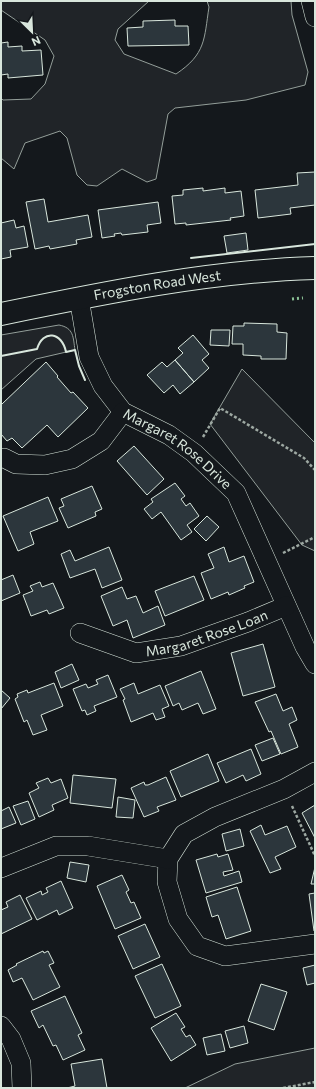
<svg xmlns="http://www.w3.org/2000/svg" width="316" height="1089" viewBox="0 0 316 1089" font-family="Commissioner,sans-serif">
	<style>
		.green { fill: #202428; stroke: #939e99 }
		.building { fill: #2c363c; stroke: #d8e6dc }
		.lines { fill: none; stroke-linecap: round; stroke-linejoin: round }
		.street-casing { stroke: #d8e6dc; stroke-width: 20 }
		.secondary-casing { stroke: #d8e6dc; stroke-width: 24 }
		.path { stroke: #9da8a2; stroke-width: 2.5; stroke-dasharray: 3 2; stroke-linecap: butt }
		.street { stroke: #14181c; stroke-width: 19 }
		.secondary { stroke: #14181c; stroke-width: 22 }
		.hedge { stroke: #8ac095; stroke-width: 3; stroke-dasharray: 2 3; stroke-linecap: butt }
		.wall { stroke: #d8e6dc; stroke-width: 2 }
		.labels { text-anchor: middle; stroke-width: 3; stroke-linejoin: round; paint-order: stroke }
		.street-label { font-size: 14px; fill: #d8e6dc; stroke: #14181c }
	</style>
	<rect width="100%" height="100%" fill="#14181c"/>
	<path class="green" d="M 1,1 L 149,1 L 118,29 L 115,40 L 124,54 L 176,74 C 206,54 204,39 209,7 L 207,1 L 291,1 L 292,15 L 308,72 L 305,85 L 246,100 L 175,108 L 168,114 L 156,179 L 147,182 L 122,169 L 97,186 L 87,185 L 77,175 L 67,138 L 60,131 L 25,143 L 14,169 L 1,158 L 1,98 L 3,100 L 31,99 L 45,84 L 54,56 L 45,40 L 1,10 Z
		M 59,325 C 74,328 73,337 75,350 L 36,359 L 1,390 L 1,335 Z
		M 242,369 L 315,443 L 315,551 L 302,545 L 210,424 Z
		M 315,1048 L 315,1088 L 185,1088 L 235,1064 Z"/>
	<path class="building" d="M 175,20 L 175,26 L 188,26 L 189,45 L 128,46 L 127,28 L 143,27 L 143,21 Z
		M 8,42 L 8,47 L 22,46 L 22,51 L 41,50 L 43,75 L 8,78 L 8,74 L 1,75 L 1,43 Z
		M 315,172 L 315,205 L 290,208 L 291,214 L 258,218 L 255,190 L 298,185 L 297,173 Z
		M 203,188 L 203,191 L 225,188 L 225,193 L 241,191 L 244,216 L 230,218 L 231,220 L 186,225 L 186,223 L 175,224 L 172,196 L 183,195 L 183,190 Z
		M 44,199 L 48,222 L 88,215 L 92,237 L 76,240 L 77,244 L 50,249 L 49,246 L 35,249 L 26,202 Z
		M 158,202 L 161,223 L 147,225 L 148,232 L 122,235 L 121,233 L 114,234 L 115,236 L 102,238 L 98,210 Z
		M 14,220 L 16,228 L 24,226 L 28,247 L 10,250 L 11,257 L 1,259 L 1,223 Z
		M 246,233 L 248,250 L 227,253 L 224,236 Z
		M 244,323 L 277,324 L 277,332 L 287,333 L 286,359 L 261,359 L 261,356 L 243,355 L 243,344 L 232,344 L 233,326 L 244,326 Z
		M 211,330 L 230,330 L 229,346 L 210,345 Z
		M 193,335 L 209,354 L 202,360 L 209,368 L 194,382 L 175,360 L 183,353 L 178,348 Z
		M 175,360 L 194,382 L 180,394 L 173,385 L 164,393 L 147,375 L 162,362 L 167,367 Z
		M 46,362 L 58,376 L 57,377 L 71,393 L 73,392 L 88,408 L 58,437 L 47,425 L 22,448 L 12,438 L 7,441 L 1,434 L 1,403 L 2,404 Z
		M 134,446 L 164,479 L 147,495 L 117,461 Z
		M 175,483 L 185,496 L 181,499 L 186,506 L 190,503 L 199,516 L 187,525 L 192,532 L 181,540 L 161,512 L 152,519 L 144,509 L 153,502 L 151,499 Z
		M 92,486 L 102,509 L 95,512 L 96,516 L 68,528 L 59,508 L 64,506 L 61,499 Z
		M 48,497 L 58,521 L 30,532 L 34,544 L 18,551 L 3,516 Z
		M 207,516 L 219,527 L 206,541 L 194,529 Z
		M 109,547 L 122,580 L 102,588 L 95,569 L 70,578 L 61,554 L 70,550 L 75,561 Z
		M 224,547 L 229,562 L 244,556 L 254,582 L 244,586 L 245,588 L 229,595 L 228,592 L 211,599 L 201,573 L 214,568 L 208,554 Z
		M 13,575 L 20,593 L 1,601 L 1,580 Z
		M 194,576 L 204,600 L 165,616 L 155,591 Z
		M 40,582 L 42,587 L 53,583 L 64,608 L 49,614 L 47,610 L 31,616 L 23,595 L 33,591 L 30,586 Z
		M 122,587 L 127,599 L 136,596 L 143,613 L 158,606 L 165,625 L 133,638 L 127,620 L 113,626 L 101,596 Z
		M 263,644 L 275,687 L 243,696 L 231,653 Z
		M 72,664 L 79,680 L 61,688 L 55,672 Z
		M 201,671 L 216,709 L 203,714 L 198,703 L 182,710 L 179,703 L 173,706 L 165,686 Z
		M 108,675 L 117,697 L 94,706 L 96,711 L 87,715 L 85,710 L 82,711 L 73,689 L 86,684 L 88,688 L 98,684 L 96,680 Z
		M 54,683 L 63,706 L 41,715 L 47,730 L 33,735 L 27,720 L 24,722 L 15,699 L 18,697 L 17,694 L 27,690 L 28,693 Z
		M 134,683 L 138,694 L 160,685 L 169,706 L 162,709 L 165,717 L 156,720 L 153,713 L 131,722 L 123,700 L 125,699 L 120,689 Z
		M 1,690 L 10,698 L 1,709 Z
		M 276,694 L 283,711 L 292,707 L 297,720 L 289,724 L 298,747 L 281,754 L 271,731 L 269,732 L 255,702 Z
		M 273,738 L 280,754 L 262,761 L 255,745 Z
		M 251,749 L 261,774 L 246,781 L 243,775 L 226,783 L 217,763 Z
		M 208,754 L 219,781 L 181,797 L 170,771 Z
		M 73,775 L 116,779 L 112,808 L 70,803 Z
		M 166,777 L 176,800 L 157,807 L 159,811 L 144,817 L 131,788 L 144,782 L 145,785 L 148,785 Z
		M 48,778 L 51,783 L 61,779 L 68,798 L 52,805 L 54,810 L 39,817 L 29,793 L 39,788 L 36,783 Z
		M 118,797 L 135,800 L 133,818 L 116,817 Z
		M 28,801 L 35,819 L 21,825 L 13,806 Z
		M 315,805 L 315,838 L 302,813 Z
		M 9,807 L 16,823 L 1,829 L 1,811 Z
		M 261,825 L 265,835 L 287,826 L 296,847 L 275,857 L 281,869 L 270,873 L 250,831 Z
		M 240,829 L 244,846 L 226,851 L 222,834 Z
		M 217,854 L 218,857 L 228,854 L 233,870 L 223,872 L 224,876 L 239,871 L 242,882 L 206,893 L 196,860 Z
		M 70,862 L 89,865 L 86,882 L 67,878 Z
		M 315,867 L 315,884 L 311,884 Z
		M 122,875 L 129,890 L 126,892 L 131,903 L 134,902 L 141,918 L 115,929 L 97,886 Z
		M 61,881 L 73,908 L 59,915 L 57,910 L 37,920 L 26,898 L 41,891 L 42,895 L 48,892 L 46,888 Z
		M 237,887 L 251,931 L 226,939 L 218,915 L 212,917 L 206,897 Z
		M 315,893 L 315,931 L 314,931 L 309,894 Z
		M 20,895 L 32,919 L 1,934 L 1,910 L 8,907 L 6,902 Z
		M 145,924 L 160,957 L 133,969 L 118,936 Z
		M 43,951 L 44,953 L 48,951 L 54,963 L 49,965 L 60,987 L 33,1000 L 22,978 L 13,982 L 8,970 L 17,965 L 16,964 Z
		M 162,964 L 181,1006 L 155,1018 L 135,976 Z
		M 315,965 L 315,983 L 307,985 L 303,968 Z
		M 261,984 L 287,992 L 274,1030 L 248,1021 Z
		M 65,996 L 82,1033 L 78,1035 L 85,1050 L 63,1060 L 56,1045 L 53,1046 L 43,1025 L 39,1028 L 31,1011 Z
		M 176,1013 L 185,1027 L 181,1029 L 186,1037 L 190,1035 L 196,1045 L 171,1061 L 151,1028 Z
		M 244,1026 L 248,1043 L 230,1048 L 225,1031 Z
		M 221,1034 L 225,1051 L 207,1055 L 203,1038 Z
		M 102,1059 L 107,1088 L 67,1088 L 75,1086 L 71,1064 Z"/>
	<g class="lines">
		<defs>
			<g id="street">
				<path d="M 311,1 L 315,17"/>
				<path id="s1" d="M 79,298 L 89,357 L 103,386 L 123,412 L 169,435 L 194,453 L 236,493 L 305,647 L 315,664"/>
				<path d="M 4,458 L 16,464 L 45,465 L 72,459 L 101,441 L 123,412"/>
				<path id="s2" d="M 80,633 L 136,653 L 181,646 L 248,622 L 286,606"/>
				<path d="M 315,772 L 284,789 L 215,817 L 184,834 L 168,859 L 167,882 L 178,919 L 197,946 L 225,956 L 315,944"/>
				<path d="M 1,868 L 56,846 L 88,846 L 168,859"/>
				<path d="M 1,1026 L 11,1039 L 21,1063 L 22,1088"/>
			</g>
			<g id="secondary">
				<path id="s3" d="M 1,314 C 103,293 210,271 315,268"/>
			</g>
		</defs>
		<use href="#street" class="street-casing"/>
		<use href="#secondary" class="secondary-casing"/>
		<path class="path" d="M 203,437 L 220,408 L 304,458 L 315,470
			M 283,553 L 315,537
			M 292,806 L 315,856
			M 283,1088 L 315,1082"/>
		<use href="#street" class="street"/>
		<use href="#secondary" class="secondary"/>
		<path class="hedge" d="M 292,299 L 303,298"/>
		<path class="wall" d="M 191,258 L 315,244
			M 1,356 L 37,349 C 43,329 62,332 66,352 L 75,350 L 79,366 L 85,380"/>
	</g>
	<g class="labels">
		<g class="street-label">
			<text dy="5" stroke="none"><textPath href="#s3" startOffset="159">Frogston Road West</textPath></text>
			<text dy="5" stroke="none"><textPath href="#s1" startOffset="191">Margaret Rose Drive</textPath></text>
			<text dy="5" stroke="none"><textPath href="#s2" startOffset="133">Margaret Rose Loan</textPath></text>
		</g>
	</g>
	<rect width="316" height="1089" fill="none" stroke="#d8e6dc" stroke-width="4"/>
	<g transform="translate(32 32) rotate(156)" stroke="#14181c" stroke-width="3" paint-order="stroke">
	<path d="M0-3L7 15L0 10L-7 15Z" fill="#d8e6dc"/>
	<text y="-6" font-size="11" font-weight="bold" text-anchor="middle" fill="#d8e6dc">N</text>
	</g>
</svg>
